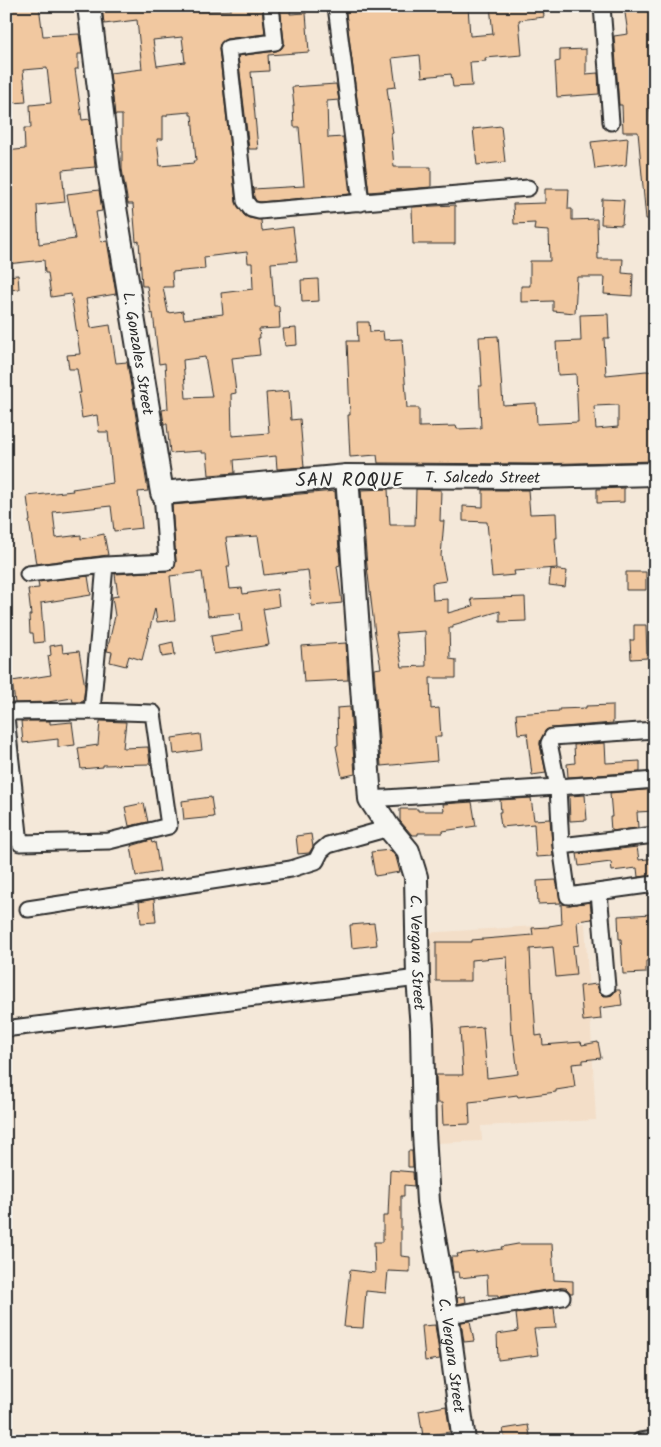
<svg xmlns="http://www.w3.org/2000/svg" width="661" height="1447" viewBox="0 0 661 1447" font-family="Kalam,sans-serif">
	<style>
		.built { fill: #f3dec8 }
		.building { fill: #f1c8a0; stroke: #2b2b2b; fill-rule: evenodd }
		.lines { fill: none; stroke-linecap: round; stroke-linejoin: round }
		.street-casing { stroke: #2b2b2b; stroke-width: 19 }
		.secondary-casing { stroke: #2b2b2b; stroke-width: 26 }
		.street { stroke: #f6f6f2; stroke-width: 15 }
		.secondary { stroke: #f6f6f2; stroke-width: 22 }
		.labels { text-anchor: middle; stroke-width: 4.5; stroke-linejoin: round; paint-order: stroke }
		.street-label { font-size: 16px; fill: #2b2b2b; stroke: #f6f6f2 }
		.quarter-label { font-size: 19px; letter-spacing: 1px; fill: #2b2b2b; stroke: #f6f6f2 }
	</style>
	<rect width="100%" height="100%" fill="#f4e8d9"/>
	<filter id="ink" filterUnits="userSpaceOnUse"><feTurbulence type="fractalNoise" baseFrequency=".02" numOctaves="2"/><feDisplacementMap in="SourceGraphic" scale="10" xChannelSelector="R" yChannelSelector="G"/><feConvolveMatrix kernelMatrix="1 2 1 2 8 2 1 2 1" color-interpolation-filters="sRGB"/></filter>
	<g filter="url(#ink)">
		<path class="built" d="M 585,923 L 596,1120 L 481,1126 L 482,1141 L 436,1143 L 423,933 Z"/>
		<path class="building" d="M 6,6 L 39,6 L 43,36 L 79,34 L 82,54 L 78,54 L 78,69 L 75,69 L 82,120 L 90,119 L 95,167 L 62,170 L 65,202 L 37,205 L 39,244 L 75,239 L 67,194 L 99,190 L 102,211 L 96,212 L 101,242 L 107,241 L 116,294 L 86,299 L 91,328 L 110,325 L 116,363 L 127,362 L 148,491 L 138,492 L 142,528 L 114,531 L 111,506 L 53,512 L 56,538 L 81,535 L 81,539 L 104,534 L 108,555 L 36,564 L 29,521 L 30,521 L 27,496 L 73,491 L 72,489 L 113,483 L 108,432 L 99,432 L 97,415 L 82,418 L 78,393 L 81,393 L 77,369 L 69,369 L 67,355 L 80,354 L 71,294 L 51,297 L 48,273 L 45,273 L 44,260 L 7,264 L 6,246 L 9,246 L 8,212 L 6,212 L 6,151 L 25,149 L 24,128 L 31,128 L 30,105 L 51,103 L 47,68 L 23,70 L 26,102 L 12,103 L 10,81 L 6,81 Z
			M 102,6 L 200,6 L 200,11 L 231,10 L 231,7 L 262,6 L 265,34 L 226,39 L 220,44 L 219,49 L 236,202 L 244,215 L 249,218 L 261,220 L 262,231 L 293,227 L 297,261 L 271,263 L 274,306 L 279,306 L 280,328 L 259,329 L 260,338 L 258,338 L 260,355 L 232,358 L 236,393 L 231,394 L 232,436 L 269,433 L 266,393 L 289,391 L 291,420 L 300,419 L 304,467 L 277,469 L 276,456 L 234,460 L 235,473 L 209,475 L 207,453 L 202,453 L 202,451 L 170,453 L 167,424 L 164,424 L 162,410 L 168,409 L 165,363 L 159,364 L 153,313 L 151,314 L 147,286 L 142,286 L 139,241 L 136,242 L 133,204 L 128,204 L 122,169 L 122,115 L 115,115 L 110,73 L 142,69 L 137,20 L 104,24 ZM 182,37 L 185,62 L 157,66 L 153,40 ZM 190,112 L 190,115 L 192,115 L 196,161 L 193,161 L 194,163 L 160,166 L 157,139 L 163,139 L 163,116 L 167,116 L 167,114 ZM 247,252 L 248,263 L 252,263 L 253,289 L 221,293 L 223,314 L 184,319 L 183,311 L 168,313 L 163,287 L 173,287 L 172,272 L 205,269 L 204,257 ZM 205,357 L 212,397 L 186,398 L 183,360 Z
			M 280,6 L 291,6 L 290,14 L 306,13 L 309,52 L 268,55 L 269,71 L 251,72 L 258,149 L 249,149 L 238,56 L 276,51 L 281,49 L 284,45 L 284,41 Z
			M 345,6 L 378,6 L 379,13 L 434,6 L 468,6 L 470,36 L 493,34 L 490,6 L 543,6 L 544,17 L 519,20 L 522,55 L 485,58 L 486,61 L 470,62 L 472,86 L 453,87 L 451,74 L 422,77 L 420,55 L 392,58 L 396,87 L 387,88 L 393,133 L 391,133 L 394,167 L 431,167 L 431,187 L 369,192 Z
			M 624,6 L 655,6 L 655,102 L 649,102 L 651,139 L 655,139 L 655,219 L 646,219 L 638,132 L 623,132 L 622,105 L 619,105 L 614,36 L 628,34 Z
			M 586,49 L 586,74 L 598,73 L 599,94 L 557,97 L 555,62 L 560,61 L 560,50 Z
			M 336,84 L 339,100 L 327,101 L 328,138 L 343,137 L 350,194 L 260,202 L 256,201 L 254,197 L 253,189 L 304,186 L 299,127 L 294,127 L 293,106 L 294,106 L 292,87 Z
			M 501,126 L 505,162 L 477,165 L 473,129 Z
			M 628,138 L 626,165 L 595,169 L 591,142 Z
			M 545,189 L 569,189 L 568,209 L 572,209 L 572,220 L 597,219 L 598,259 L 623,259 L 622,273 L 633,274 L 632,296 L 604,294 L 605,277 L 577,277 L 575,313 L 553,311 L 553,301 L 521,302 L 521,286 L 530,286 L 530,261 L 550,261 L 549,231 L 534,230 L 535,223 L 514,224 L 513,204 L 545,203 Z
			M 602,199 L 624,200 L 622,225 L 601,224 Z
			M 455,205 L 455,244 L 413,244 L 412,207 Z
			M 18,275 L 19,289 L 6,290 L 6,276 Z
			M 318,279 L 319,301 L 302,302 L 301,280 Z
			M 608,314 L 609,338 L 604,338 L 606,375 L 646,371 L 655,372 L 655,405 L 652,405 L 652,435 L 655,435 L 655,461 L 538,464 L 378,463 L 377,455 L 350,457 L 348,415 L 350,415 L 347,341 L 358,341 L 357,322 L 369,322 L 370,332 L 383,331 L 384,340 L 402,339 L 407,408 L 419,408 L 419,427 L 456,426 L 457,429 L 481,428 L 479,386 L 482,386 L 479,337 L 498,336 L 503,405 L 536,403 L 537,424 L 578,422 L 576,374 L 558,375 L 556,342 L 581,341 L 580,315 ZM 618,405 L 618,427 L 596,429 L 594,406 Z
			M 296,328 L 297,345 L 285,346 L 283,329 Z
			M 624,488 L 624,502 L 597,503 L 597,489 Z
			M 388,489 L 390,525 L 415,525 L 416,489 L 441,490 L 440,521 L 444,521 L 441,556 L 446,581 L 432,583 L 433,600 L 448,599 L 448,613 L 473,606 L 471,599 L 525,597 L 526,621 L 500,622 L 500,611 L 453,625 L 453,628 L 449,628 L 450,659 L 456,660 L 456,678 L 430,678 L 431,709 L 439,708 L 441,737 L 435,737 L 437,761 L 381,766 L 374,669 L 381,668 L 375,634 L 367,566 L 361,490 ZM 425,631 L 426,666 L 402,667 L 396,633 Z
			M 483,490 L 528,490 L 530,514 L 556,513 L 557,538 L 555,538 L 557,568 L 514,571 L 515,575 L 492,577 L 487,522 L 463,521 L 463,506 L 483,507 Z
			M 335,491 L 340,565 L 337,566 L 342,603 L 312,606 L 308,570 L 264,575 L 258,536 L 226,538 L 230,566 L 227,566 L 230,589 L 242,588 L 243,594 L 277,589 L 279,606 L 263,609 L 269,645 L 214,654 L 211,636 L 242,631 L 240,613 L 208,616 L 202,572 L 170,576 L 175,620 L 157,622 L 155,608 L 142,660 L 129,656 L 126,666 L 110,662 L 112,652 L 107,651 L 115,616 L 112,597 L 118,596 L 115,574 L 167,571 L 172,570 L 175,567 L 176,561 L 172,505 Z
			M 551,569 L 567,571 L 565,587 L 549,585 Z
			M 626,572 L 646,572 L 646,590 L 626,590 Z
			M 88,576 L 91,595 L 41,603 L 44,642 L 34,643 L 33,633 L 30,633 L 29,615 L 31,615 L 28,589 L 39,588 L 38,582 Z
			M 634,625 L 646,625 L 647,658 L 631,659 L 630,640 L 634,640 Z
			M 173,642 L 175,655 L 162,657 L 160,645 Z
			M 346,643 L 348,680 L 304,682 L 301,646 Z
			M 62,644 L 63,653 L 79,651 L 85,687 L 83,702 L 73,702 L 72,698 L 48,702 L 15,703 L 12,681 L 51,675 L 48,656 L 51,655 L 50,646 Z
			M 613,705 L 613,723 L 551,728 L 546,730 L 541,739 L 540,744 L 546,773 L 532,775 L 527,733 L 518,734 L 516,714 L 559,711 L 559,709 L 586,708 L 586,706 Z
			M 350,707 L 355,774 L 342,777 L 336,746 L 338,745 L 337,708 Z
			M 21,721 L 50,721 L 50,724 L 72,722 L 75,745 L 58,747 L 58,739 L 23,743 Z
			M 100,721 L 126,722 L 123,748 L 148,747 L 150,764 L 103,765 L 103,767 L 81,769 L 78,748 L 98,745 Z
			M 200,734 L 202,750 L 174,754 L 172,738 Z
			M 605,743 L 606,763 L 640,761 L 640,772 L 568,777 L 567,764 L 575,763 L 574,745 Z
			M 655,789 L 655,811 L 637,812 L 638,828 L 611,831 L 610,817 L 612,817 L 610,793 Z
			M 585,795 L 587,820 L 570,821 L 569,796 Z
			M 211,797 L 214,817 L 184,820 L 182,801 Z
			M 531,798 L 534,820 L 550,819 L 553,856 L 536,857 L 534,824 L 501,827 L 499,812 L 501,812 L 500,800 Z
			M 472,802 L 476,826 L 443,831 L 443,833 L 418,833 L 418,835 L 412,835 L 400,821 L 400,809 L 418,809 L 418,811 L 444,811 L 443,804 Z
			M 144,803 L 148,822 L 129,826 L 125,807 Z
			M 311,834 L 313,847 L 309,853 L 298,854 L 296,836 Z
			M 151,840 L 152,843 L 155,842 L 160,872 L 136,876 L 131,846 Z
			M 637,847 L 639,860 L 655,858 L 655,875 L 638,877 L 637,868 L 612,871 L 611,862 L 579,866 L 577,854 Z
			M 390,850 L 396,857 L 400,872 L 375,876 L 371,852 Z
			M 556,880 L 561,903 L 538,904 L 537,881 Z
			M 154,899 L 156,922 L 141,923 L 139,902 Z
			M 590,902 L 592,919 L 577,921 L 579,945 L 573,946 L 576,975 L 556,977 L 553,947 L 530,949 L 532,992 L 533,991 L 536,1036 L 542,1035 L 543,1045 L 581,1042 L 582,1045 L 598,1042 L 601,1058 L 583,1060 L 583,1063 L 572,1064 L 575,1087 L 556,1090 L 556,1092 L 518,1097 L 517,1095 L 488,1099 L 488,1100 L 469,1102 L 470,1124 L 443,1125 L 442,1103 L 437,1103 L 436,1075 L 463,1075 L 460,1029 L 483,1027 L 487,1078 L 518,1074 L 513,1034 L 511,1035 L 507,957 L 471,960 L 471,981 L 436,981 L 436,942 L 472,942 L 472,940 L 533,935 L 532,928 L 549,927 L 549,926 L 562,924 L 561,904 L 569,905 Z
			M 652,914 L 653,929 L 655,929 L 655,960 L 646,961 L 646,973 L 623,974 L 621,939 L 619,939 L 618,916 Z
			M 374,923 L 377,945 L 352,948 L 350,925 Z
			M 597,984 L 599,992 L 603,996 L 612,995 L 616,990 L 620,990 L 622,1005 L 600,1008 L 601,1019 L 583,1021 L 580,986 Z
			M 408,1151 L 412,1151 L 413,1167 L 408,1167 Z
			M 390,1170 L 413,1172 L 414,1186 L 404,1185 L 404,1196 L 401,1196 L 401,1256 L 410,1257 L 410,1272 L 388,1271 L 386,1293 L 366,1291 L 363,1328 L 344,1327 L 350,1270 L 375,1273 L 374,1242 L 383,1242 L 383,1216 L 388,1216 Z
			M 518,1244 L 552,1244 L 554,1280 L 573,1281 L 573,1293 L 570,1293 L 566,1288 L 561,1288 L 498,1297 L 498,1295 L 488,1295 L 487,1275 L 460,1278 L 459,1272 L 453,1272 L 451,1257 L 458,1257 L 457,1254 L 474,1252 L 475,1253 L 502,1249 L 501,1247 Z
			M 465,1296 L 466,1302 L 458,1304 L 457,1298 Z
			M 554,1308 L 556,1328 L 534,1329 L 538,1355 L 498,1360 L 497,1334 L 518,1331 L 516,1314 Z
			M 470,1321 L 474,1341 L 464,1342 L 461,1322 Z
			M 435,1325 L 440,1359 L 425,1361 L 422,1326 Z
			M 446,1406 L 450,1432 L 423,1436 L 419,1411 Z
			M 528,1425 L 531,1441 L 505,1441 L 503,1429 Z"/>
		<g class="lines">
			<defs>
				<path id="street" d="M 271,6 L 275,42 L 228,48 L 245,201 L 251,209 L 259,211 L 528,188
					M 336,6 L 361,203
					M 602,6 L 611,122
					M 28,574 L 105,565 L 167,562 L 162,493
					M 92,711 L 105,565
					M 6,712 L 92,711 L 153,713 L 169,826 L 109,841 L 20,843 L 6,717
					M 655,730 L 552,737 L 549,743 L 558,787 L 561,846 L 568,896 L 655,884
					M 370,799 L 618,783 L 655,780
					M 561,846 L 655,835
					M 599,892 L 607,987
					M 28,909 L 291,869 L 316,861 L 321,851 L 328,845 L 389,828
					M 12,1028 L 418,978
					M 447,1315 L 562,1297
					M 640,1441 L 655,1439"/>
				<g id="secondary">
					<path id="s1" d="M 89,6 L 109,171 L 162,493 L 347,476 L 538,477 L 655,474"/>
					<path id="s2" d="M 347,476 L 370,799 L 389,828 L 408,851 L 416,877 L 418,978 L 422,1028 L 424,1133 L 428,1202 L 447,1315 L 464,1441"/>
				</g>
			</defs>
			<use href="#street" class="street-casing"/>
			<use href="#secondary" class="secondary-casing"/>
			<use href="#street" class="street"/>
			<use href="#secondary" class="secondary"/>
		</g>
	</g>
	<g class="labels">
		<g class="street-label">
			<text dy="6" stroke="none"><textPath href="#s1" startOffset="351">L. Gonzales Street</textPath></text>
			<text dy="6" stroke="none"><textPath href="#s1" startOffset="814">T. Salcedo Street</textPath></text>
			<text dy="6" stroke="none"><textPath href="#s2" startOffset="491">C. Vergara Street</textPath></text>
			<text dy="6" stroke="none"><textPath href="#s2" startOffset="896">C. Vergara Street</textPath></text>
		</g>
		<g class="quarter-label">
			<text x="350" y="486">SAN ROQUE</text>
		</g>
	</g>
	<rect width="661" height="1447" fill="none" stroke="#f6f6f2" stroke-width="25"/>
	<rect x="12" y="12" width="636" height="1422" fill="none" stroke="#2b2b2b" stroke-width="2" filter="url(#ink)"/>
</svg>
